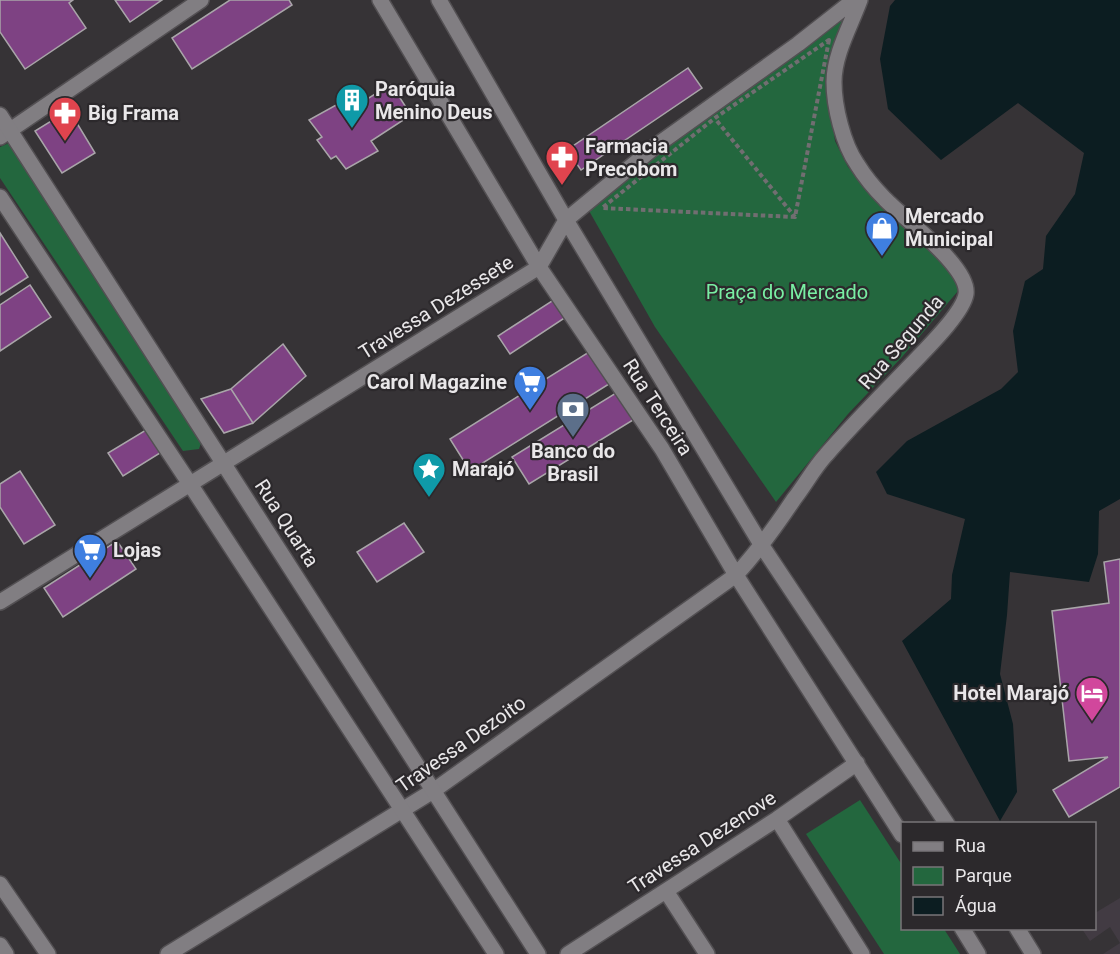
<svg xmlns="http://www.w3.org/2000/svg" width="1120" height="954" viewBox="0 0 1120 954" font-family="Roboto,sans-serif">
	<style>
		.built { fill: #423b43 }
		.green { fill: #23673e }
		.water { fill: #0c1d21 }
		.building { fill: #7e4283; stroke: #a9a5a9; stroke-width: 1.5 }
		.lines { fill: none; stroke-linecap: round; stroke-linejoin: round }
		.minor-casing { stroke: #535053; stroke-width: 18 }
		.tertiary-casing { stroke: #535053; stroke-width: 18 }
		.path { stroke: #716e71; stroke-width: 4; stroke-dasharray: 4.5 3; stroke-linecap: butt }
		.minor { stroke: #817e82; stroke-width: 15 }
		.tertiary { stroke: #817e82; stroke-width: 15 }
		.labels { text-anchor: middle; stroke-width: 4.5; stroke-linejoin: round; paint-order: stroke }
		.poi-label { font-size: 20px; font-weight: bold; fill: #e9e7e9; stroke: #2c292c; text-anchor: start }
		.park-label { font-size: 20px; fill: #79eea3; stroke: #2c292c }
		.street-label { font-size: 20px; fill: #e9e7e9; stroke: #2c292c }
	</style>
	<rect width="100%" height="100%" fill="#363336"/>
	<path class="built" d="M 1120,898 L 1120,954 L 1103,954 L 1120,943 L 1110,927 L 1090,941 L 1082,929 L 1094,928 L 1095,913 Z"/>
	<path class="green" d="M 845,19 L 831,109 L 835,141 L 848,167 L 877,201 L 921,240 L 955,273 L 958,291 L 902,357 L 848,414 L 776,502 L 655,327 L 588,209 L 818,29 Z
		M 9,143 L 202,440 L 199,449 L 183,451 L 0,178 L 0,147 Z
		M 860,800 L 902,865 L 902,928 L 944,929 L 960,954 L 884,954 L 806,834 Z"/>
	<path class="water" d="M 895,0 L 1120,0 L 1120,499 L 1099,511 L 1098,554 L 1089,582 L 1010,572 L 1007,615 L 1000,674 L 1013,724 L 1017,792 L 1000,821 L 902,641 L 951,599 L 952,575 L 965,519 L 887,494 L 876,472 L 907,441 L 1001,389 L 1018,372 L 1013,331 L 1025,281 L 1043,269 L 1046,236 L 1075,194 L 1084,153 L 1018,103 L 941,160 L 888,109 L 880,59 L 890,6 Z"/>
	<path class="building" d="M 0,0 L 73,0 L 69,3 L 86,28 L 25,69 L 0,32 Z
		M 115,0 L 162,0 L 130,22 Z
		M 230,0 L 289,0 L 292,5 L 192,69 L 172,38 Z
		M 688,68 L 702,88 L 581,170 L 567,150 Z
		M 391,84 L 411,115 L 371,141 L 378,151 L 346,169 L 336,156 L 331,159 L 317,140 L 322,137 L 309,120 L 347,99 L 353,108 Z
		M 69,110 L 95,153 L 62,173 L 35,131 Z
		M 0,233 L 28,277 L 0,295 Z
		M 30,285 L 51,317 L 0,351 L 0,305 Z
		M 555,299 L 566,317 L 510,354 L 498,336 Z
		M 283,344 L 306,376 L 253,423 L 231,389 Z
		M 589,352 L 609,384 L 470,471 L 450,439 Z
		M 231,389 L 253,423 L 224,433 L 201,399 Z
		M 616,393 L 633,420 L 529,484 L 512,457 Z
		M 146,430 L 160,453 L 123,476 L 108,453 Z
		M 20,471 L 55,525 L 24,544 L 0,507 L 0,484 Z
		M 404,523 L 424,552 L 377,582 L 357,552 Z
		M 117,541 L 136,569 L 63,617 L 44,588 Z
		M 1120,559 L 1120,787 L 1069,817 L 1053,790 L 1108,757 L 1069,761 L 1052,611 L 1109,603 L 1104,562 Z"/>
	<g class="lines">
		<defs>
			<path id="minor" d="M 380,0 L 539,267 L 662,449 L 736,575 L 902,835
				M 439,0 L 566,220 L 762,546 L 947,824
				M 0,137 L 201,0
				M 224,463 L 539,267 L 566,220 L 657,145 L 798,44 L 854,0
				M 777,819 L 862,954
				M 0,884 L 48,954
				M 666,891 L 707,954
				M 962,928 L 978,954
				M 1017,928 L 1033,954
				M 0,945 L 6,954
				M 168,954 L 433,791 L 736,575 C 758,551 776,526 794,499 C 805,485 814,468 826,455 C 852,425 880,397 907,369 C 922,353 963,314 966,294 C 970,267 904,219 885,199 C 875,189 865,177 857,164 C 843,144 834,106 834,82 C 834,54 851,25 860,0
				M 568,954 L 777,819 L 857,763"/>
			<path id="tertiary" d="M 0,115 L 538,954
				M 0,197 L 190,484 L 496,954
				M 0,602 L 224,463"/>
		</defs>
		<use href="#minor" class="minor-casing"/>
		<use href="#tertiary" class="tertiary-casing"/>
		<path class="path" d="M 829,40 L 795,217 L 602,208 L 715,118 Z
			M 717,121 L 795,217"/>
		<use href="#minor" class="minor"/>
		<use href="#tertiary" class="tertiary"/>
	</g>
	<defs>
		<symbol id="building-pin" viewBox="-11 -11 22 30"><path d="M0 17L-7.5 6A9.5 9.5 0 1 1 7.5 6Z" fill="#0f9aa8" stroke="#2c292c"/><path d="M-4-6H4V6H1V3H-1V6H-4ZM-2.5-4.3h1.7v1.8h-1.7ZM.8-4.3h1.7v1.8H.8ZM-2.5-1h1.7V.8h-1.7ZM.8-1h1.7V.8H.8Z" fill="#fff"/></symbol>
		<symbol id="pharmacy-pin" viewBox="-11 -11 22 30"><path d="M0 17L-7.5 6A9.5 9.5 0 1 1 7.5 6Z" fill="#e0444e" stroke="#2c292c"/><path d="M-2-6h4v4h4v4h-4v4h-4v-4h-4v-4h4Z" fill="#fff"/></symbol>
		<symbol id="shop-pin" viewBox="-11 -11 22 30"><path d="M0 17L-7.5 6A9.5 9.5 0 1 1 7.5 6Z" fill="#3f7fe0" stroke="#2c292c"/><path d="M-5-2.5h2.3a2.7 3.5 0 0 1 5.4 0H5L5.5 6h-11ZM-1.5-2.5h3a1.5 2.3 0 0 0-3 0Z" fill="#fff"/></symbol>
		<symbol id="supermarket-pin" viewBox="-11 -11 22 30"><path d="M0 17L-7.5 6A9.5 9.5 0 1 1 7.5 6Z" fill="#3f7fe0" stroke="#2c292c"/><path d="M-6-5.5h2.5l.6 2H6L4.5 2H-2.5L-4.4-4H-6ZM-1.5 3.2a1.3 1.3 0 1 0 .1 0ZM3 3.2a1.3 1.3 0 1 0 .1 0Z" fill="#fff"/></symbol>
		<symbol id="bank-pin" viewBox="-11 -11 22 30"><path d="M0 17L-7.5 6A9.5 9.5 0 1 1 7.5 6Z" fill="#5c6f8a" stroke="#2c292c"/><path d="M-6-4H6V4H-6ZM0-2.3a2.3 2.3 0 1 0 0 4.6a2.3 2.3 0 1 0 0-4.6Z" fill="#fff"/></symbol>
		<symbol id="sight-pin" viewBox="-11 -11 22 30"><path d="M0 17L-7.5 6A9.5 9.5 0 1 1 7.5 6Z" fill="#0f9aa8" stroke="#2c292c"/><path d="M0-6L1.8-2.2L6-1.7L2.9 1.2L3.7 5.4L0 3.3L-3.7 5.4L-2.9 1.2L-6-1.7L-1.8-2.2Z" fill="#fff"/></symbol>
		<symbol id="hotel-pin" viewBox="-11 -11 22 30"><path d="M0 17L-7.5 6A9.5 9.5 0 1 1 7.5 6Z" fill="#d1479c" stroke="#2c292c"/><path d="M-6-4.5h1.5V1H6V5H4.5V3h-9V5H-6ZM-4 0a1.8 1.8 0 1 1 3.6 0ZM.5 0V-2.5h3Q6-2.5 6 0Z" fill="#fff"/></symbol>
	</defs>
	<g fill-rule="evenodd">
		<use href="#building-pin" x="333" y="81" width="38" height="52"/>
		<use href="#pharmacy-pin" x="46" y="94" width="38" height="52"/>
		<use href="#pharmacy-pin" x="543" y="138" width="38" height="52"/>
		<use href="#shop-pin" x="863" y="209" width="38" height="52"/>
		<use href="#supermarket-pin" x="511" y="363" width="38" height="52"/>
		<use href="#bank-pin" x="554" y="390" width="38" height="52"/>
		<use href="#sight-pin" x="410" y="450" width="38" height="52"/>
		<use href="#supermarket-pin" x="71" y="531" width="38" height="52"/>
		<use href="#hotel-pin" x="1073" y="674" width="38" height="52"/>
	</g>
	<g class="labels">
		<g class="poi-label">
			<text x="375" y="96">Paróquia<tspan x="375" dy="23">Menino Deus</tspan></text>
			<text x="88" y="120">Big Frama</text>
			<text x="585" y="153">Farmacia<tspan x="585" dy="23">Precobom</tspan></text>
			<text x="905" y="223">Mercado<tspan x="905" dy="23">Municipal</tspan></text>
			<text x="507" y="389" text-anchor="end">Carol Magazine</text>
			<text x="573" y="458" text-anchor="middle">Banco do<tspan x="573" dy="23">Brasil</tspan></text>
			<text x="452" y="476">Marajó</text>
			<text x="113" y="557">Lojas</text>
			<text x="1069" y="700" text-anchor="end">Hotel Marajó</text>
		</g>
		<g class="park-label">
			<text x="787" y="299">Praça do Mercado</text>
		</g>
		<g class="street-label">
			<text transform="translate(436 307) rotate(-32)" y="7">Travessa Dezessete</text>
			<text transform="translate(901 342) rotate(-49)" y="7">Rua Segunda</text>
			<text transform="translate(658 407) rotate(57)" y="7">Rua Terceira</text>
			<text transform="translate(287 523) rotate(57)" y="7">Rua Quarta</text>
			<text transform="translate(461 744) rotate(-35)" y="7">Travessa Dezoito</text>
			<text transform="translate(702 842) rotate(-33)" y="7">Travessa Dezenove</text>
		</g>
	</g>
	<rect x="901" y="822" width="195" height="108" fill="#2c292c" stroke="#787578" stroke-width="1.5"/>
	<rect x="913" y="842" width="30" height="9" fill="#817e82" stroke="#787578" stroke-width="1.5"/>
	<text x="955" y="852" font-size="18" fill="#e9e7e9">Rua</text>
	<rect x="913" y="867" width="30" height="18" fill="#23673e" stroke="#787578" stroke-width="1.5"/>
	<text x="955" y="882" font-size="18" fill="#e9e7e9">Parque</text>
	<rect x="913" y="897" width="30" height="18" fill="#0c1d21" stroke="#787578" stroke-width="1.5"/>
	<text x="955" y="912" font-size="18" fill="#e9e7e9">Água</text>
</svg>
